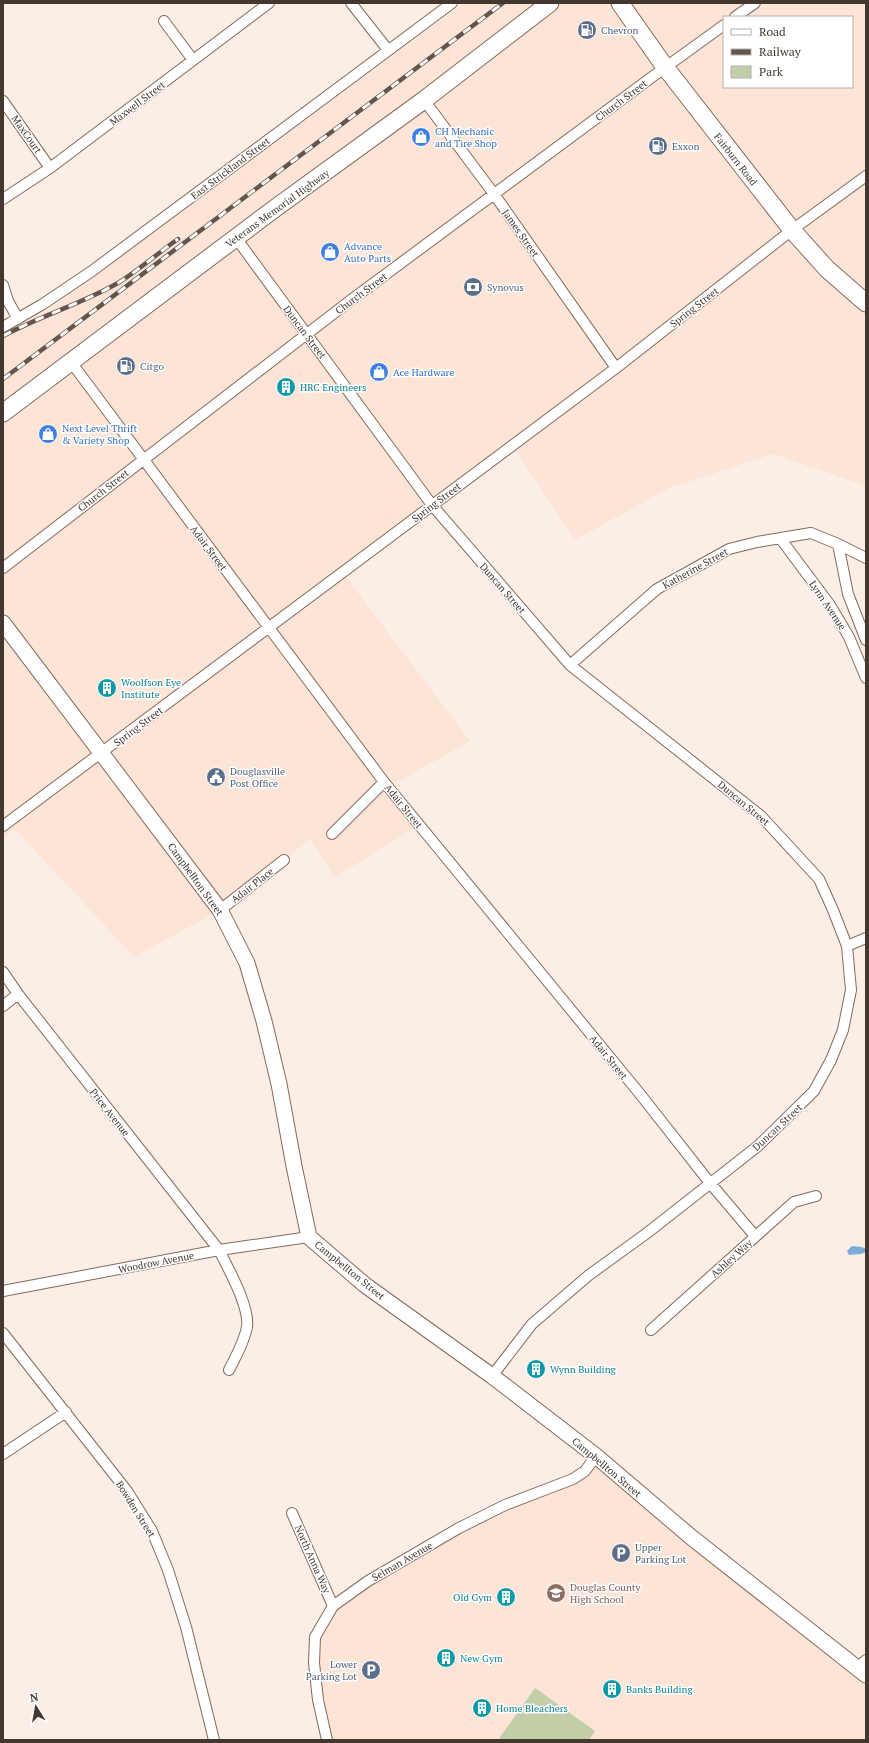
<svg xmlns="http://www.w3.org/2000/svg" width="869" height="1743" viewBox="0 0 869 1743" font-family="'PT Serif',serif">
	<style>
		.built { fill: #fce4d6; fill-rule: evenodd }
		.green { fill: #c2cea7 }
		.water { fill: #7cadda }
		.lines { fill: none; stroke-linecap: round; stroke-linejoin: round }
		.street-casing { stroke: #866a59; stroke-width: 12 }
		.secondary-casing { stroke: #866a59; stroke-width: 17 }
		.primary-casing { stroke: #866a59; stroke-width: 19 }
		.street { stroke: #fff; stroke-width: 10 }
		.secondary { stroke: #fff; stroke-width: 15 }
		.primary { stroke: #fff; stroke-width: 17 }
		.rail-casing { stroke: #61554d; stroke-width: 4.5 }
		.rail { stroke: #fff; stroke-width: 3; stroke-dasharray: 9; stroke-linecap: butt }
		.labels { text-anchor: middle; stroke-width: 3; stroke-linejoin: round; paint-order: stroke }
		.service-label { font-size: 10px; fill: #4e5e75; stroke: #fff; text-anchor: start }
		.street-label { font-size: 10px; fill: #43372f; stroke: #fff }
		.shop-label { font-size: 10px; fill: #366cbe; stroke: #fff; text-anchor: start }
		.culture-label { font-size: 10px; fill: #0d838f; stroke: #fff; text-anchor: start }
		.education-label { font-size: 10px; fill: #785e54; stroke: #fff; text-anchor: start }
	</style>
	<rect width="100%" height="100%" fill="#fbeee6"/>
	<path class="built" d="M 464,3 L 866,3 L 866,486 L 773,454 L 669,488 L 575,540 L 512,446 L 343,573 L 470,741 L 389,787 L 419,825 L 335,877 L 310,839 L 220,910 L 134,957 L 15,829 L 3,838 L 3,329 L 18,319 L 47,311 ZM 724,17 L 852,17 L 852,87 L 724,87 Z
		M 596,1456 L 866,1676 L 866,1740 L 327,1740 L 314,1663 L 324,1620 L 333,1606 L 459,1528 L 573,1479 Z"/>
	<path class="green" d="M 535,1688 L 595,1731 L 589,1740 L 498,1740 Z"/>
	<path class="water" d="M 852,1246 L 861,1247 L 865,1248 L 866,1252 L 861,1254 L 849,1255 L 847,1251 Z"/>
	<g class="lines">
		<defs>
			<path id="street" d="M 351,3 L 388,50
				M 735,17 L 755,3
				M 164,21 L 193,60
				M 424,100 L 494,194 L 616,368
				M 3,101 L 50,168
				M 3,199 L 50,168 L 269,3
				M 236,238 L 432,505 L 570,665 L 761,816 L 819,879 L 833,910 L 847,946 L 851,990 L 843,1030 L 831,1060 L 814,1091 L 758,1146 L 647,1233 L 589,1275 L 532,1324 L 492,1376
				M 3,285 L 8,301 L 18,319
				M 3,327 L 43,304 L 92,271 L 452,3
				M 71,362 L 384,782 L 640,1094 L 710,1183 L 755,1236
				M 780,538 L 830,605 L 849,637 L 866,678
				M 838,544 L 848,594 L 866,640
				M 3,568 L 351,300 L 652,77 L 724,25
				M 570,665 L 657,589 L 729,549 L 757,542 L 811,533 L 838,544 L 866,558
				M 3,826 L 616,368 L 792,230 L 866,176
				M 332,834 L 384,782
				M 220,910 L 284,860
				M 847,946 L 866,938
				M 3,972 L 18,994 L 219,1250 C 228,1268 250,1307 247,1327 C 244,1343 236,1356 229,1370
				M 3,1006 L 18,994
				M 3,1291 L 219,1250 L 309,1237
				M 651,1330 L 794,1202 L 816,1196
				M 3,1333 L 127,1491 L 152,1531 L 168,1570 L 186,1627 L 214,1740
				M 3,1454 L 66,1412
				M 292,1513 L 333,1606
				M 857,1668 L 866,1660
				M 327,1740 L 318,1700 L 314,1663 L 315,1637 L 333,1606 L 368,1581 L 459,1528 L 505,1505 L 573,1479 L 585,1471 L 596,1456"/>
			<path id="secondary" d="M 3,623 L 220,910 L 247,963 L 264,1021 L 279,1084 L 294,1166 L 309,1237 L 365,1285 L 492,1376 L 596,1456 L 691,1537 L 866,1675"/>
			<path id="primary" d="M 620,3 L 665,67 L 792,230 L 827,269 L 866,303
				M 3,413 L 270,212 L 424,100 L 550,3"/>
		</defs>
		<use href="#street" class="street-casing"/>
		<use href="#secondary" class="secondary-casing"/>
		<use href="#primary" class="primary-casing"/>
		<use href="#street" class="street"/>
		<use href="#secondary" class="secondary"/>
		<use href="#primary" class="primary"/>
		<defs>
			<path id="rail" d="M 3,336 C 40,316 81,304 118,283 C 139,270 158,253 178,239
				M 3,379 L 503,3"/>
		</defs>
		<use href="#rail" class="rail-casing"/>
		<use href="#rail" class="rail"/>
	</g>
	<defs>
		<symbol id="fuel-disc" viewBox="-11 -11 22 22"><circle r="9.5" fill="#5c6f8a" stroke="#fff"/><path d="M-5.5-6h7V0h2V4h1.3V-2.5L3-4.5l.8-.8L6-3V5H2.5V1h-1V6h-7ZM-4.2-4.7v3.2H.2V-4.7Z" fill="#fff"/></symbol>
		<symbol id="shop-disc" viewBox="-11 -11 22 22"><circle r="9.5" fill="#3f7fe0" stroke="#fff"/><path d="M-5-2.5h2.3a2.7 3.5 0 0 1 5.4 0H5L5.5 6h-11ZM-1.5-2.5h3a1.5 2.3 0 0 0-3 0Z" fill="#fff"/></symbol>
		<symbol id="bank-disc" viewBox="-11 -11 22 22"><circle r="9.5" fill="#5c6f8a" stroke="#fff"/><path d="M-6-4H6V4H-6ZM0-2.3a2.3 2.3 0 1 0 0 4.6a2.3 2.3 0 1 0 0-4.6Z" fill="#fff"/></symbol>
		<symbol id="building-disc" viewBox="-11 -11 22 22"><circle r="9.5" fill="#0f9aa8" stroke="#fff"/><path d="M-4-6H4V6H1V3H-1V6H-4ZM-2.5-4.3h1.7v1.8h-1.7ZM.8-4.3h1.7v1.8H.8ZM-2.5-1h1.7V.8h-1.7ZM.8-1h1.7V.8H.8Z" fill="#fff"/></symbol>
		<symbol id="civic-disc" viewBox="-11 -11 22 22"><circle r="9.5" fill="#5c6f8a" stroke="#fff"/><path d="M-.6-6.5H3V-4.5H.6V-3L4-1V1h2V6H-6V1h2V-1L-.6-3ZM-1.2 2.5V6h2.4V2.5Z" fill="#fff"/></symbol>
		<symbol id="parking-disc" viewBox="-11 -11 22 22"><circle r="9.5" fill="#5c6f8a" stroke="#fff"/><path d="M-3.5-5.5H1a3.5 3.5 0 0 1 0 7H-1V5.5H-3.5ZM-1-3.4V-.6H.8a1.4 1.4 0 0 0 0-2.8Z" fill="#fff"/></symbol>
		<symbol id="school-disc" viewBox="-11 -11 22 22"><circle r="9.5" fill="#8d6e63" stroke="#fff"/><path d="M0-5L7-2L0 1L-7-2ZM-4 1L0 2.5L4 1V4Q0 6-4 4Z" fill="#fff"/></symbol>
	</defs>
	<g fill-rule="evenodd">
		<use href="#fuel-disc" x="576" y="19" width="22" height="22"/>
		<use href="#shop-disc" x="410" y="126" width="22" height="22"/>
		<use href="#fuel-disc" x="647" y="135" width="22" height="22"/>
		<use href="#shop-disc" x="319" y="241" width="22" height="22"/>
		<use href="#bank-disc" x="462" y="276" width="22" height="22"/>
		<use href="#fuel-disc" x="115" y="355" width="22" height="22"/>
		<use href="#shop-disc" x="368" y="361" width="22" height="22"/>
		<use href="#building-disc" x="275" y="376" width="22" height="22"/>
		<use href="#shop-disc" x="37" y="423" width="22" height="22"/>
		<use href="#building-disc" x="96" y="677" width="22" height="22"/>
		<use href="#civic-disc" x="205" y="766" width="22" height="22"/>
		<use href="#building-disc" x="525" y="1358" width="22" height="22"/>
		<use href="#parking-disc" x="610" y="1542" width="22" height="22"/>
		<use href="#school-disc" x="545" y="1582" width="22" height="22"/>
		<use href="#building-disc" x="495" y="1586" width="22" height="22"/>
		<use href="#building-disc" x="435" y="1647" width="22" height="22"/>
		<use href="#parking-disc" x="360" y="1659" width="22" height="22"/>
		<use href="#building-disc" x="601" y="1678" width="22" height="22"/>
		<use href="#building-disc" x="471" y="1697" width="22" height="22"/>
	</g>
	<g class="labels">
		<g class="service-label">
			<text x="601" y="34">Chevron</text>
			<text x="672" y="150">Exxon</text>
			<text x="487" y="291">Synovus</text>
			<text x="140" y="370">Citgo</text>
			<text x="230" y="775">Douglasville<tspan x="230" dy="12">Post Office</tspan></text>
			<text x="635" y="1551">Upper<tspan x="635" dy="12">Parking Lot</tspan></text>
			<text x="357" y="1668" text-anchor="end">Lower<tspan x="357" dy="12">Parking Lot</tspan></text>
		</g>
		<g class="street-label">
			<text transform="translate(621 100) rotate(-37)" y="4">Church Street</text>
			<text transform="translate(137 103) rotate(-37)" y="4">Maxwell Street</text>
			<text transform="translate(27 134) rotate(55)" y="4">MaxCourt</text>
			<text transform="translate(736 159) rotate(52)" y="4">Fairburn Road</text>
			<text transform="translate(230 168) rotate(-37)" y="4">East Strickland Street</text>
			<text transform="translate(277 208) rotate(-36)" y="4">Veterans Memorial Highway</text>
			<text transform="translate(521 233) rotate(55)" y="4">James Street</text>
			<text transform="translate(361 293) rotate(-37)" y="4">Church Street</text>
			<text transform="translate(694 307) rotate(-38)" y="4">Spring Street</text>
			<text transform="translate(305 332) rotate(53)" y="4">Duncan Street</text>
			<text transform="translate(103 490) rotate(-38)" y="4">Church Street</text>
			<text transform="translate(436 502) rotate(-37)" y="4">Spring Street</text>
			<text transform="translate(209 548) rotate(53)" y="4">Adair Street</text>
			<text transform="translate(695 568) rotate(-29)" y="4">Katherine Street</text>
			<text transform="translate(503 588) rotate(49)" y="4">Duncan Street</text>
			<text transform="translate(828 605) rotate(56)" y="4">Lynn Avenue</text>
			<text transform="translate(138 726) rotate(-37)" y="4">Spring Street</text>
			<text transform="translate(744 803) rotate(40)" y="4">Duncan Street</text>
			<text transform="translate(404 806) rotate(51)" y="4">Adair Street</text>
			<text transform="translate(196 879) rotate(54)" y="4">Campbellton Street</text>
			<text transform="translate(252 885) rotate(-38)" y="4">Adair Place</text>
			<text transform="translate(609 1057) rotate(51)" y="4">Adair Street</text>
			<text transform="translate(110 1112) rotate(52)" y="4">Price Avenue</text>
			<text transform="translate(777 1127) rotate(-43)" y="4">Duncan Street</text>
			<text transform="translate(731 1258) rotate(-42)" y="4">Ashley Way</text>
			<text transform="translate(156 1262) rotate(-11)" y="4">Woodrow Avenue</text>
			<text transform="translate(350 1270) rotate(39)" y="4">Campbellton Street</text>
			<text transform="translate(607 1467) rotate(40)" y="4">Campbellton Street</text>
			<text transform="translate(136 1509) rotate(58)" y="4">Bowden Street</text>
			<text transform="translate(313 1559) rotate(66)" y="4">North Anna Way</text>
			<text transform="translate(402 1561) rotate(-30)" y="4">Selman Avenue</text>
		</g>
		<g class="shop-label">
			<text x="435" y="135">CH Mechanic<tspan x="435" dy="12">and Tire Shop</tspan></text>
			<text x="344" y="250">Advance<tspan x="344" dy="12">Auto Parts</tspan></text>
			<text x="393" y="376">Ace Hardware</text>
			<text x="62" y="432">Next Level Thrift<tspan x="62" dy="12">&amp; Variety Shop</tspan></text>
		</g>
		<g class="culture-label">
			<text x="300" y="391">HRC Engineers</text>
			<text x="121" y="686">Woolfson Eye<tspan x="121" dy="12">Institute</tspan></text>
			<text x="550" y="1373">Wynn Building</text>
			<text x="492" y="1601" text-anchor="end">Old Gym</text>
			<text x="460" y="1662">New Gym</text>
			<text x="626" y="1693">Banks Building</text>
			<text x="496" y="1712">Home Bleachers</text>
		</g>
		<g class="education-label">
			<text x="570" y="1591">Douglas County<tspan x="570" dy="12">High School</tspan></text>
		</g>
	</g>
	<rect width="869" height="1743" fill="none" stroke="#43372f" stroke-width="8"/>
	<rect x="723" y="16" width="130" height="72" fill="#ffffff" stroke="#b4afac"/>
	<rect x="731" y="29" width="20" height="6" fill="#ffffff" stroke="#b4afac"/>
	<text x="759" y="36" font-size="12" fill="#43372f">Road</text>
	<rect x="731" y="49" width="20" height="6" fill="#61554d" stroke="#b4afac"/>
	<text x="759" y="56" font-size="12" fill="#43372f">Railway</text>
	<rect x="731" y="66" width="20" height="12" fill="#c2cea7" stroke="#b4afac"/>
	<text x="759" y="76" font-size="12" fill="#43372f">Park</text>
	<g transform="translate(36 1707) rotate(349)" stroke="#ffffff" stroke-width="3" paint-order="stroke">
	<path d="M0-3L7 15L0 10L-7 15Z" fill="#43372f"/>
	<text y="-6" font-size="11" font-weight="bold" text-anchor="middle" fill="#43372f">N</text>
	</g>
</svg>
